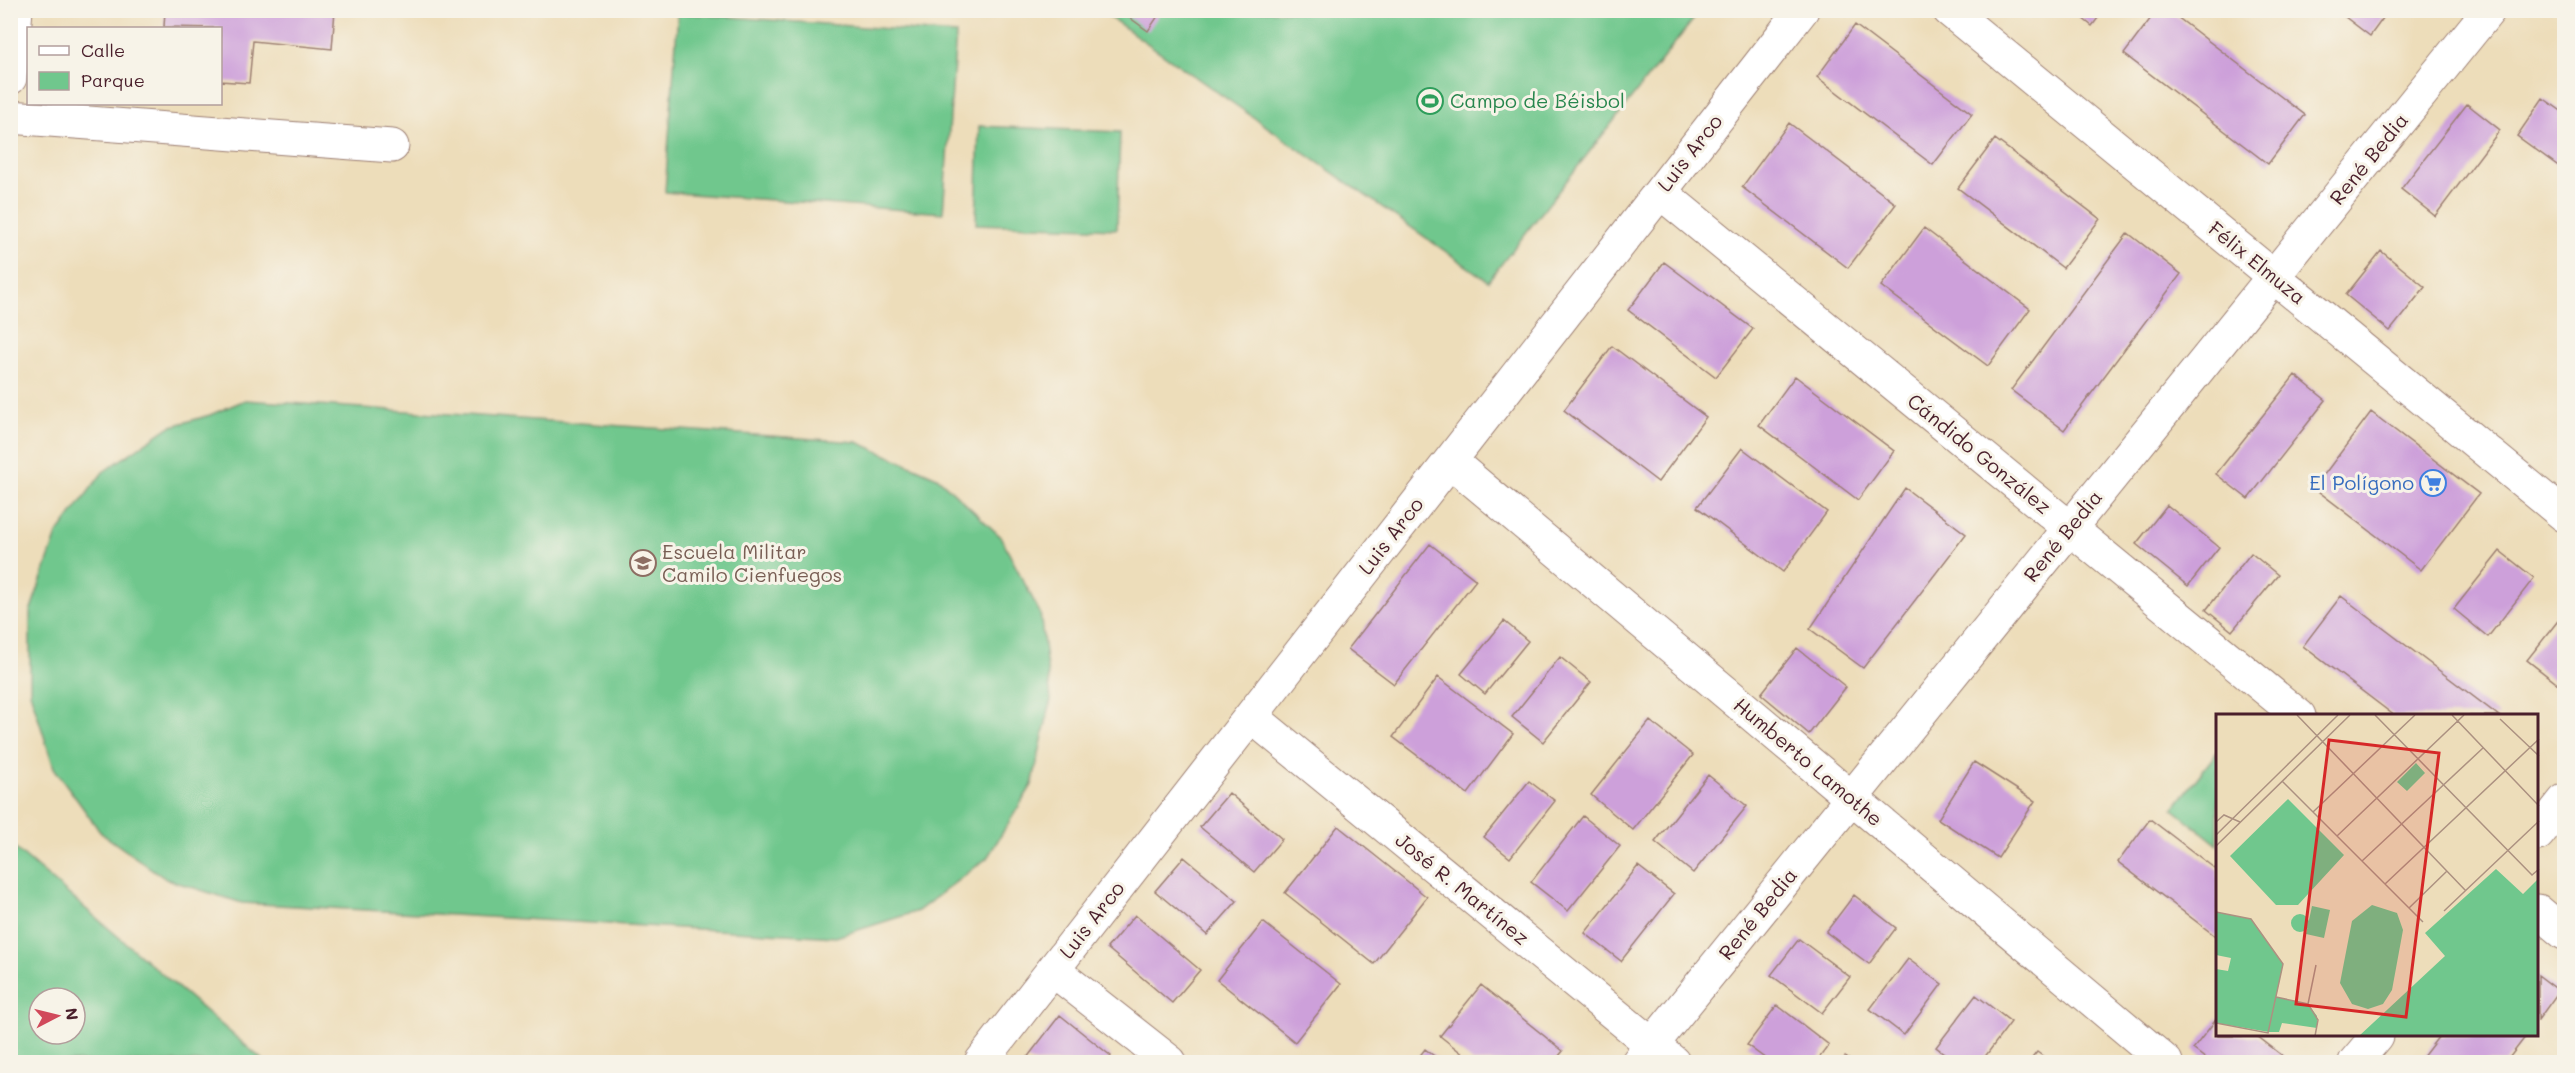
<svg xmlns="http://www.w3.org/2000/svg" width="2575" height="1073" viewBox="0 0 2575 1073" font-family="Mali,sans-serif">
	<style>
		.green { fill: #70c78d; stroke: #5d735c; stroke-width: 1.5; fill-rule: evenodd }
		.building { fill: #cda0da }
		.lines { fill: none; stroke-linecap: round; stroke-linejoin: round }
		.minor-casing { stroke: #9c7e72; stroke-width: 35 }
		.minor { stroke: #fff; stroke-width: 33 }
		.labels { text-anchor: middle; stroke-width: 6; stroke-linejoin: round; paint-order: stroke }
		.leisure-label { font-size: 20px; fill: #27864d; stroke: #f7f3e8; text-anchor: start }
		.street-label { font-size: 20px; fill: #4a1f2b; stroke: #f7f3e8 }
		.shop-label { font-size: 20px; fill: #366cbe; stroke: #f7f3e8; text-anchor: end }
		.education-label { font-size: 20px; fill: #785e54; stroke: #f7f3e8; text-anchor: start }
		.inset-road { fill: none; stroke: #ac9181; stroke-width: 1.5 }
		.view { fill: #d62828; fill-opacity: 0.15; stroke: #d62828; stroke-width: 3 }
		.inset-edge { fill: none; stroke: #4a1f2b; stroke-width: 3 }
	</style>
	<rect width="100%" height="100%" fill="#f7f3e8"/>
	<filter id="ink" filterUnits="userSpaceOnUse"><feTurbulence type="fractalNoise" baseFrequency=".0167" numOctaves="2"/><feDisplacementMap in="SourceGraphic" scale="12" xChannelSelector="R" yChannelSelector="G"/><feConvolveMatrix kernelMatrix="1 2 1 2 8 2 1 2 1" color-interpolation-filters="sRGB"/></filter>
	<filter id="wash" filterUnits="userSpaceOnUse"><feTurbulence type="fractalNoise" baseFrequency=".008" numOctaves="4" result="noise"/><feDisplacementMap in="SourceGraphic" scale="24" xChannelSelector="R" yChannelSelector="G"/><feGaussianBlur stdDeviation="1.35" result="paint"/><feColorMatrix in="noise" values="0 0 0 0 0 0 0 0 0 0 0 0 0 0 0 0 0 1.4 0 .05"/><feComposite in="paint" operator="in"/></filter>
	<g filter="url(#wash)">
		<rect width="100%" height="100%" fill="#edddba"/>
		<path class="green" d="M 1101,11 L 1700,11 L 1488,281 Z
			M 678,13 L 956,34 L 943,213 L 665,192 Z
			M 979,126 L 1120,132 L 1117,229 L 976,224 Z
			M 245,400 L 857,442 L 937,477 L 1000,536 L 1040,613 L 1051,700 L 1032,785 L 987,858 L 918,911 L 836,937 L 242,903 L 166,879 L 101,833 L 54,768 L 30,692 L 30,612 L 57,534 L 103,472 L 169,427 L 210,415 Z
			M 2218,751 L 2218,845 L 2173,809 Z
			M 11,845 L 265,1062 L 11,1062 ZM 39,998 L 75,998 L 75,1034 L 39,1034 Z"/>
		<g id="blocks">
			<path class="building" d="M 165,10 L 335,10 L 332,49 L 253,41 L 249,83 L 220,81 L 220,28 L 164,27 Z
				M 1119,10 L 1162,10 L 1148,31 Z
				M 2072,10 L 2104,10 L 2092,26 Z
				M 2157,10 L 2168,10 L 2305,115 L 2268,164 L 2124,54 Z
				M 2336,10 L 2389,10 L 2370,36 Z
				M 1855,25 L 1972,114 L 1933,165 L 1817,77 Z
				M 2543,98 L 2564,113 L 2564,170 L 2517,136 Z
				M 2467,104 L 2500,130 L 2435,216 L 2401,189 Z
				M 1789,123 L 1896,204 L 1848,268 L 1742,187 Z
				M 1995,139 L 2100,219 L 2063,268 L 1958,188 Z
				M 1924,228 L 2030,309 L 1988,366 L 1881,286 Z
				M 2128,233 L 2181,274 L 2064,430 L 2011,390 Z
				M 2381,251 L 2425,287 L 2390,331 L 2346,295 Z
				M 1664,262 L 1753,329 L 1716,377 L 1628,310 Z
				M 1612,346 L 1706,417 L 1658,482 L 1564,410 Z
				M 2295,375 L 2326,400 L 2248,499 L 2216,474 Z
				M 1795,376 L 1894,451 L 1858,500 L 1759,425 Z
				M 2371,412 L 2479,494 L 2421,570 L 2314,488 Z
				M 1742,448 L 1827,512 L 1783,572 L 1697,507 Z
				M 1905,488 L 1966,534 L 1863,668 L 1810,629 Z
				M 2167,505 L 2219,547 L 2188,586 L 2136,544 Z
				M 1430,544 L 1476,580 L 1394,684 L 1348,649 Z
				M 2500,551 L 2534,578 L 2488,637 L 2454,609 Z
				M 2251,553 L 2278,575 L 2232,631 L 2206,610 Z
				M 2341,596 L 2499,716 L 2395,716 L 2303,646 Z
				M 2561,617 L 2564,620 L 2564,689 L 2527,660 Z
				M 1504,621 L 1528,641 L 1485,694 L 1461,674 Z
				M 1797,648 L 1846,687 L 1809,734 L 1761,694 Z
				M 1560,657 L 1591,682 L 1543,742 L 1512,717 Z
				M 1438,677 L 1513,734 L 1468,794 L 1393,737 Z
				M 1650,721 L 1693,755 L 1633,830 L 1591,795 Z
				M 1974,762 L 2035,801 L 1998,858 L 1938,819 Z
				M 1708,775 L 1747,806 L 1693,873 L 1655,842 Z
				M 1529,781 L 1555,801 L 1510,858 L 1484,837 Z
				M 1229,793 L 1282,839 L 1254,872 L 1200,827 Z
				M 1583,816 L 1620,846 L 1568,911 L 1531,882 Z
				M 2150,819 L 2218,871 L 2218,938 L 2118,862 Z
				M 1338,826 L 1427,897 L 1374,964 L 1285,893 Z
				M 1184,857 L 1237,901 L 1207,935 L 1155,891 Z
				M 1638,866 L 1674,894 L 1621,961 L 1585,933 Z
				M 1854,895 L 1896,928 L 1869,964 L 1826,932 Z
				M 1135,915 L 1200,970 L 1172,1003 L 1107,948 Z
				M 1263,922 L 1341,984 L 1295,1042 L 1217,980 Z
				M 1799,939 L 1850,977 L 1822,1013 L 1771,975 Z
				M 1908,959 L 1942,984 L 1904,1035 L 1870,1009 Z
				M 2538,975 L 2559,991 L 2538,1020 Z
				M 1481,985 L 1563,1051 L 1554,1062 L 1473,1062 L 1440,1036 Z
				M 1976,995 L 2011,1022 L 1981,1062 L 1956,1062 L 1936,1047 Z
				M 1777,1005 L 1829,1045 L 1816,1062 L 1770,1062 L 1747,1045 Z
				M 1060,1015 L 1111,1056 L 1106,1062 L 1031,1062 L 1026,1059 Z
				M 2218,1017 L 2218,1036 L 2257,1036 L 2284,1057 L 2280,1062 L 2210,1062 L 2193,1049 Z
				M 2439,1036 L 2526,1036 L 2506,1062 L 2419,1062 Z
				M 1425,1049 L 1442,1062 L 1415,1062 Z
				M 2037,1052 L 2051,1062 L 2029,1062 Z
				M 1845,1057 L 1853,1062 L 1841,1062 Z"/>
		</g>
	</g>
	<g filter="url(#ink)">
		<use href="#blocks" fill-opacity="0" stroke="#9c7e72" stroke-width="1.5"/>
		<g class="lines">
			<defs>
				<path id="minor" d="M 1949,10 L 2564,515
					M 10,78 L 16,10
					M 10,117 L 392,146
					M 1660,192 L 2299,716
					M 1450,461 L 2166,1062
					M 1251,716 L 1673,1062
					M 2538,834 L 2564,801
					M 2538,911 L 2564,933
					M 1053,970 L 1170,1062
					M 981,1062 L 1802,10
					M 1638,1062 L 2489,10
					M 2355,1062 L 2377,1036"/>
			</defs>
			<use href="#minor" class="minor-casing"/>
			<use href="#minor" class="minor"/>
		</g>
	</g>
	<defs>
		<symbol id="stadium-ring" viewBox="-11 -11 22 22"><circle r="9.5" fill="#f7f3e8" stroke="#2e9e5b" stroke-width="1.5"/><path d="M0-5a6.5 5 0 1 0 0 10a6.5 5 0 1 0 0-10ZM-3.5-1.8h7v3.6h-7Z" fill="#2e9e5b"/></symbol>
		<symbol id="supermarket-ring" viewBox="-11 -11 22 22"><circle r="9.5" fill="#f7f3e8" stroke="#3f7fe0" stroke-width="1.5"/><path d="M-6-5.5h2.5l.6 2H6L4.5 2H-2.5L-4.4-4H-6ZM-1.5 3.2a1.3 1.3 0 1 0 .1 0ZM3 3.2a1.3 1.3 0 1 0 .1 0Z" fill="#3f7fe0"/></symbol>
		<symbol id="school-ring" viewBox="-11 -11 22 22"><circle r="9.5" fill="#f7f3e8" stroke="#8d6e63" stroke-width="1.5"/><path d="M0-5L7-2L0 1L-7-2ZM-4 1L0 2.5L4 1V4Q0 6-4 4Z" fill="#8d6e63"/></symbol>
	</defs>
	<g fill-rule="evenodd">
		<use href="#stadium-ring" x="1415" y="86" width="30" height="30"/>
		<use href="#supermarket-ring" x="2418" y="468" width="30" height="30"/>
		<use href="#school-ring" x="628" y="548" width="30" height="30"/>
	</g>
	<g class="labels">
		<g class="leisure-label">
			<text x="1450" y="108">Campo de Béisbol</text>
		</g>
		<g class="street-label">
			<text transform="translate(1690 153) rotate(-52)" y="7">Luis Arco</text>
			<text transform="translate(2369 159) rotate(-51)" y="7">René Bedia</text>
			<text transform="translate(2257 263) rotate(39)" y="7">Félix Elmuza</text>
			<text transform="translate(1979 454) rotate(39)" y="7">Cándido González</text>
			<text transform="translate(1391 536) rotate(-52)" y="7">Luis Arco</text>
			<text transform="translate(2063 536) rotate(-51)" y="7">René Bedia</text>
			<text transform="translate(1808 762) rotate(40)" y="7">Humberto Lamothe</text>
			<text transform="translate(1462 889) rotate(39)" y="7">José R. Martínez</text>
			<text transform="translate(1758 914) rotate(-51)" y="7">René Bedia</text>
			<text transform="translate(1092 920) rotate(-52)" y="7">Luis Arco</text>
		</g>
		<g class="shop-label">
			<text x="2414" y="490">El Polígono</text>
		</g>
		<g class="education-label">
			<text x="662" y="559">Escuela Militar<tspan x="662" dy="23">Camilo Cienfuegos</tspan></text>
		</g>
	</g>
	<g transform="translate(2216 714)">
		<rect width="322" height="322" fill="#edddba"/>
		<path d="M 200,49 L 209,59 L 191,77 L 181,68 ZM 72,85 L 128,141 L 82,191 L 60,191 L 14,142 ZM 280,155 L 307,180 L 322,165 L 322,322 L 143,322 L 229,242 L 209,219 ZM 156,191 L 181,199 L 187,216 L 176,276 L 167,290 L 152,295 L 136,290 L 124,269 L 136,207 ZM 96,192 L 114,196 L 108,224 L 90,220 ZM 0,198 L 35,205 L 67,250 L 60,283 L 92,290 L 101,302 L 101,314 L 66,309 L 63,318 L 53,318 L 0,309 L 0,255 L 12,257 L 15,244 L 0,241 ZM75 209a9 9 0 1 1 18 0a9 9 0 1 1-18 0Z" fill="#70c78d"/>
		<path class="inset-road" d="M 81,1 L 250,177M 159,1 L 316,161 L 323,155M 236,1 L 323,92M 284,5 L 323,42M 66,67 L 207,208M 97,98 L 199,1M 0,108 L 8,101 L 24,108M 0,121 L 122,1M 121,122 L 248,1M 0,132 L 134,1M 146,147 L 267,34M 169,170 L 323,25M 193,194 L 231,157M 228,197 L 323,107M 0,198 L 35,205 L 67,250 L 52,319 L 0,309M 60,283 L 92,290 L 102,306 L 99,322M 92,290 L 100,251"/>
		<path class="view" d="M 113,26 L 223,39 L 190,303 L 80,290 Z"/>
		<rect width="322" height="322" class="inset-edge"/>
	</g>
	<rect width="2575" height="1073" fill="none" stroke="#f7f3e8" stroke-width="36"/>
	<rect x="27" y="27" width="195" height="78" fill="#f7f3e8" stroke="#b29e9c" stroke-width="1.5"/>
	<rect x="39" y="46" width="30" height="9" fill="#ffffff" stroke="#b29e9c" stroke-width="1.5"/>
	<text x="81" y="57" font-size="18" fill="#4a1f2b">Calle</text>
	<rect x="39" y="72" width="30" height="18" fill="#70c78d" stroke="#b29e9c" stroke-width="1.5"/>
	<text x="81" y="87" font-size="18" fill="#4a1f2b">Parque</text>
	<g transform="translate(57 1016) rotate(83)"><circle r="28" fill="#f7f3e8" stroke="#b29e9c" stroke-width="1.5"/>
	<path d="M0-4.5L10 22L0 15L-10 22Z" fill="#d1495b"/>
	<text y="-9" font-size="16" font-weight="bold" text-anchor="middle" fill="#4a1f2b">N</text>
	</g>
</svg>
